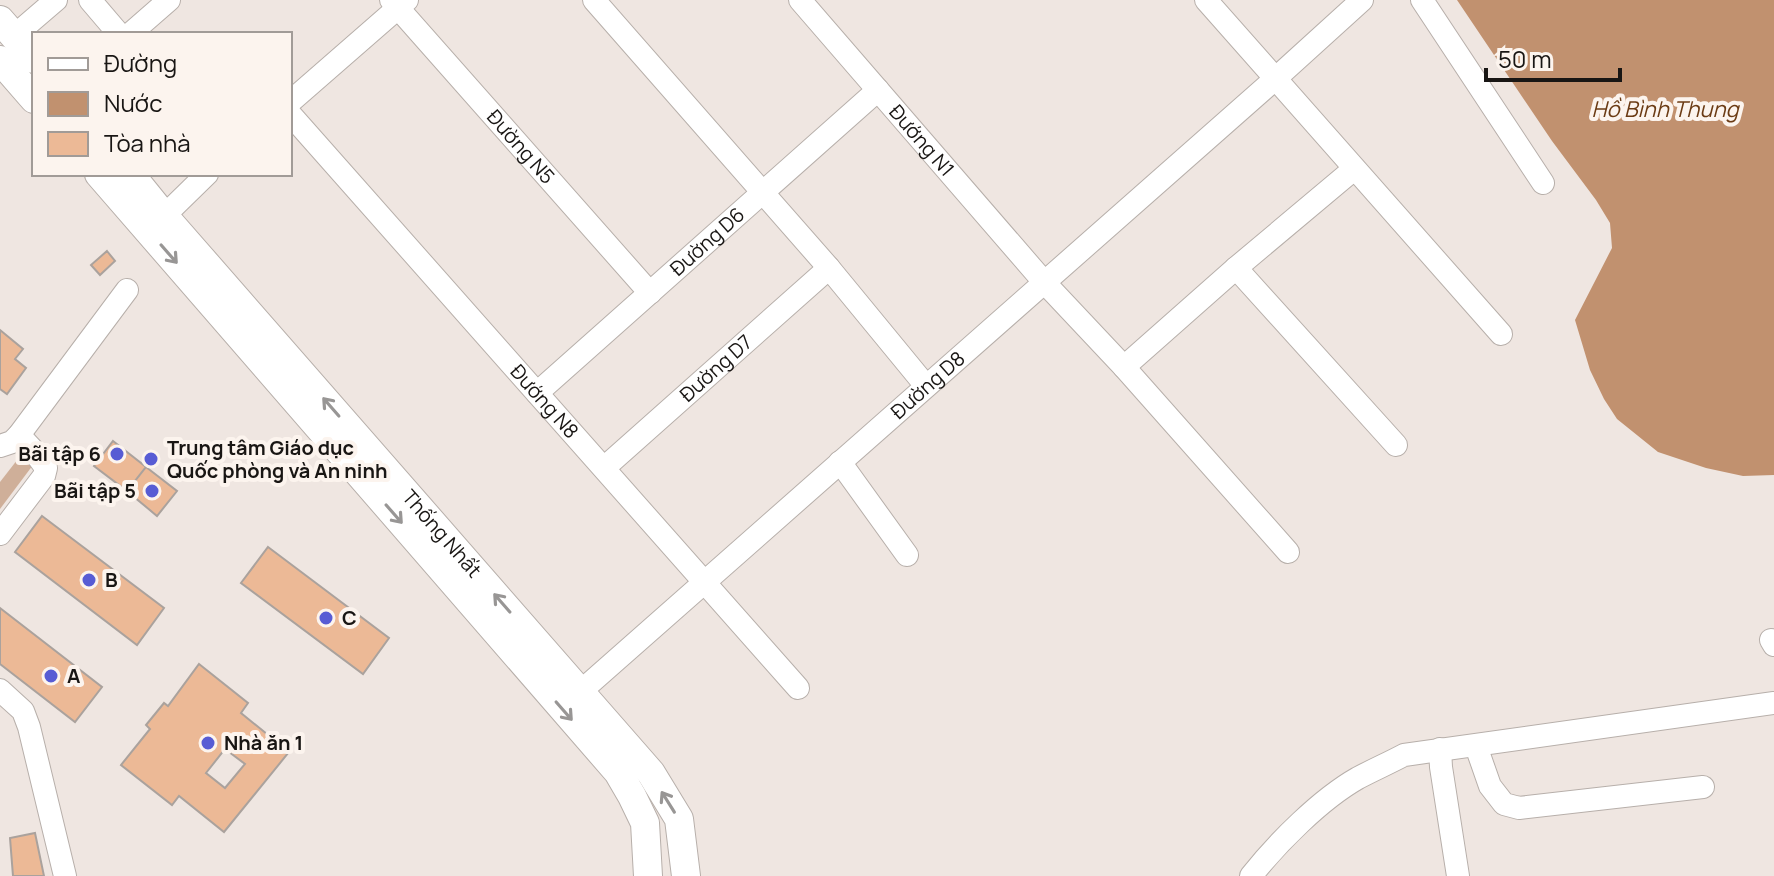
<svg xmlns="http://www.w3.org/2000/svg" width="1774" height="876" viewBox="0 0 1774 876" font-family="Manrope,sans-serif">
	<style>
		.green { fill: #cfaf99 }
		.water { fill: #c1916f }
		.building { fill: #ecb996; stroke: #aaa29d; stroke-width: 2; fill-rule: evenodd }
		.lines { fill: none; stroke-linecap: round; stroke-linejoin: round }
		.minor-casing { stroke: #b7afaa; stroke-width: 24 }
		.major-casing { stroke: #b7afaa; stroke-width: 30 }
		.minor { stroke: #fff; stroke-width: 22 }
		.major { stroke: #fff; stroke-width: 28 }
		.oneway { stroke: #989695 }
		.poi-dot { fill: #585cd4; stroke: #fcf4ee; stroke-width: 3 }
		.labels { text-anchor: middle; stroke-width: 8; stroke-linejoin: round; paint-order: stroke }
		.street-label { font-size: 20px; fill: #191614; stroke: #fcf4ee }
		.poi-label { font-size: 20px; font-weight: bold; fill: #191614; stroke: #fcf4ee; text-anchor: start }
		.water-label { font-size: 22px; font-style: italic; fill: #6b3b14; stroke: #fcf4ee }
	</style>
	<rect width="100%" height="100%" fill="#efe6e1"/>
	<path class="green" d="M 21,455 L 33,465 L 0,509 L 0,482 Z"/>
	<path class="water" d="M 1457,0 L 1774,0 L 1774,475 L 1743,476 L 1706,468 L 1658,452 L 1617,419 L 1604,399 L 1590,370 L 1575,320 L 1612,248 L 1610,223 L 1596,200 L 1552,141 Z"/>
	<path class="building" d="M 107,251 L 115,261 L 100,275 L 91,265 Z
		M 0,330 L 23,349 L 15,359 L 26,368 L 7,394 L 0,389 Z
		M 113,441 L 146,467 L 127,491 L 94,466 Z
		M 146,467 L 177,491 L 157,516 L 127,491 Z
		M 42,516 L 164,608 L 137,645 L 15,552 Z
		M 268,547 L 389,638 L 363,674 L 241,583 Z
		M 0,608 L 102,687 L 75,722 L 0,664 Z
		M 199,664 L 248,703 L 241,713 L 289,752 L 224,832 L 179,796 L 172,805 L 121,765 L 150,729 L 146,725 L 164,703 L 168,706 ZM 225,749 L 245,764 L 225,788 L 206,773 Z
		M 35,833 L 44,876 L 13,876 L 10,838 Z"/>
	<g class="lines">
		<defs>
			<g id="minor">
				<path d="M 90,0 L 119,34"/>
				<path id="s1" d="M 391,0 L 650,293"/>
				<path d="M 594,0 L 829,268 L 926,386"/>
				<path id="s2" d="M 800,0 L 1044,282 L 1124,367 L 1288,552"/>
				<path d="M 1206,0 L 1501,334"/>
				<path d="M 1422,0 L 1543,183"/>
				<path d="M 130,34 L 169,0"/>
				<path d="M 14,36 L 56,0"/>
				<path d="M 290,102 L 407,0"/>
				<path id="s3" d="M 290,114 L 798,688"/>
				<path d="M 164,216 L 207,174"/>
				<path d="M 1236,268 L 1396,445"/>
				<path d="M 1124,367 L 1236,268 L 1354,169"/>
				<path id="s4" d="M 537,393 L 878,90"/>
				<path d="M 0,446 L 12,442 L 19,435 L 127,290"/>
				<path d="M 840,462 L 907,555"/>
				<path id="s5" d="M 604,468 L 829,268"/>
				<path d="M 0,534 L 44,476 L 46,468 L 33,450 L 19,435"/>
				<path d="M 1771,640 L 1774,645"/>
				<path d="M 0,690 L 23,711 L 29,727 L 65,876"/>
				<path id="s6" d="M 580,692 L 1275,79 L 1362,0"/>
				<path d="M 1476,746 L 1490,786 L 1504,804 L 1519,808 L 1703,787"/>
				<path d="M 1440,749 L 1441,767 L 1458,876"/>
				<path d="M 1251,876 C 1278,842 1321,799 1358,778 C 1373,770 1389,763 1404,755 L 1774,703"/>
			</g>
			<g id="major">
				<path d="M 0,20 L 34,59"/>
				<path d="M 0,60 L 34,99"/>
				<path d="M 99,174 L 618,772 L 632,796 L 645,823 L 648,876"/>
				<path id="s7" d="M 130,174 L 164,216 L 651,773 L 679,819 L 686,876"/>
			</g>
		</defs>
		<use href="#minor" class="minor-casing"/>
		<use href="#major" class="major-casing"/>
		<use href="#minor" class="minor"/>
		<use href="#major" class="major"/>
	</g>
	<defs><path id="oneway-shaft" d="M-6 0H5M1.5-3L5.5 0L1.5 3" fill="none" stroke-width="1.6" stroke-linecap="round" stroke-linejoin="round" transform="scale(2)"/></defs>
	<g class="oneway">
		<use href="#oneway-shaft" transform="translate(169 254) rotate(49)"/>
		<use href="#oneway-shaft" transform="translate(331 407) rotate(-131)"/>
		<use href="#oneway-shaft" transform="translate(394 514) rotate(49)"/>
		<use href="#oneway-shaft" transform="translate(502 603) rotate(-131)"/>
		<use href="#oneway-shaft" transform="translate(564 711) rotate(49)"/>
		<use href="#oneway-shaft" transform="translate(668 802) rotate(-122)"/>
	</g>
	<g class="poi-dot">
		<circle cx="117" cy="454" r="8"/>
		<circle cx="151" cy="459" r="8"/>
		<circle cx="152" cy="491" r="8"/>
		<circle cx="89" cy="580" r="8"/>
		<circle cx="326" cy="618" r="8"/>
		<circle cx="51" cy="676" r="8"/>
		<circle cx="208" cy="743" r="8"/>
	</g>
	<g class="labels">
		<g class="street-label">
			<text dy="7" stroke="none"><textPath href="#s2" startOffset="186">Đướng N1</textPath></text>
			<text dy="7" stroke="none"><textPath href="#s1" startOffset="196">Đường N5</textPath></text>
			<text dy="7" stroke="none"><textPath href="#s4" startOffset="228">Đường D6</textPath></text>
			<text dy="7" stroke="none"><textPath href="#s5" startOffset="150">Đường D7</textPath></text>
			<text dy="7" stroke="none"><textPath href="#s6" startOffset="464">Đường D8</textPath></text>
			<text dy="7" stroke="none"><textPath href="#s3" startOffset="384">Đướng N8</textPath></text>
			<text dy="7" stroke="none"><textPath href="#s7" startOffset="476">Thống Nhất</textPath></text>
		</g>
		<g class="poi-label">
			<text x="167" y="455">Trung tâm Giáo dục<tspan x="167" dy="23">Quốc phòng và An ninh</tspan></text>
			<text x="101" y="461" text-anchor="end">Bãi tập 6</text>
			<text x="136" y="498" text-anchor="end">Bãi tập 5</text>
			<text x="105" y="587">B</text>
			<text x="342" y="625">C</text>
			<text x="67" y="683">A</text>
			<text x="224" y="750">Nhà ăn 1</text>
		</g>
		<g class="water-label">
			<text x="1665" y="117">Hồ Bình Thung</text>
		</g>
	</g>
	<rect x="32" y="32" width="260" height="144" fill="#fcf4ee" stroke="#a19b97" stroke-width="2"/>
	<rect x="48" y="58" width="40" height="12" fill="#ffffff" stroke="#a19b97" stroke-width="2"/>
	<text x="104" y="72" font-size="24" fill="#191614">Đường</text>
	<rect x="48" y="92" width="40" height="24" fill="#c1916f" stroke="#a19b97" stroke-width="2"/>
	<text x="104" y="112" font-size="24" fill="#191614">Nước</text>
	<rect x="48" y="132" width="40" height="24" fill="#ecb996" stroke="#a19b97" stroke-width="2"/>
	<text x="104" y="152" font-size="24" fill="#191614">Tòa nhà</text>
	<path d="M1486 68v12h134v-12" fill="none" stroke="#191614" stroke-width="4"/>
	<text x="1498" y="68" font-size="24" fill="#191614" stroke="#fcf4ee" stroke-width="6" paint-order="stroke">50 m</text>
</svg>
